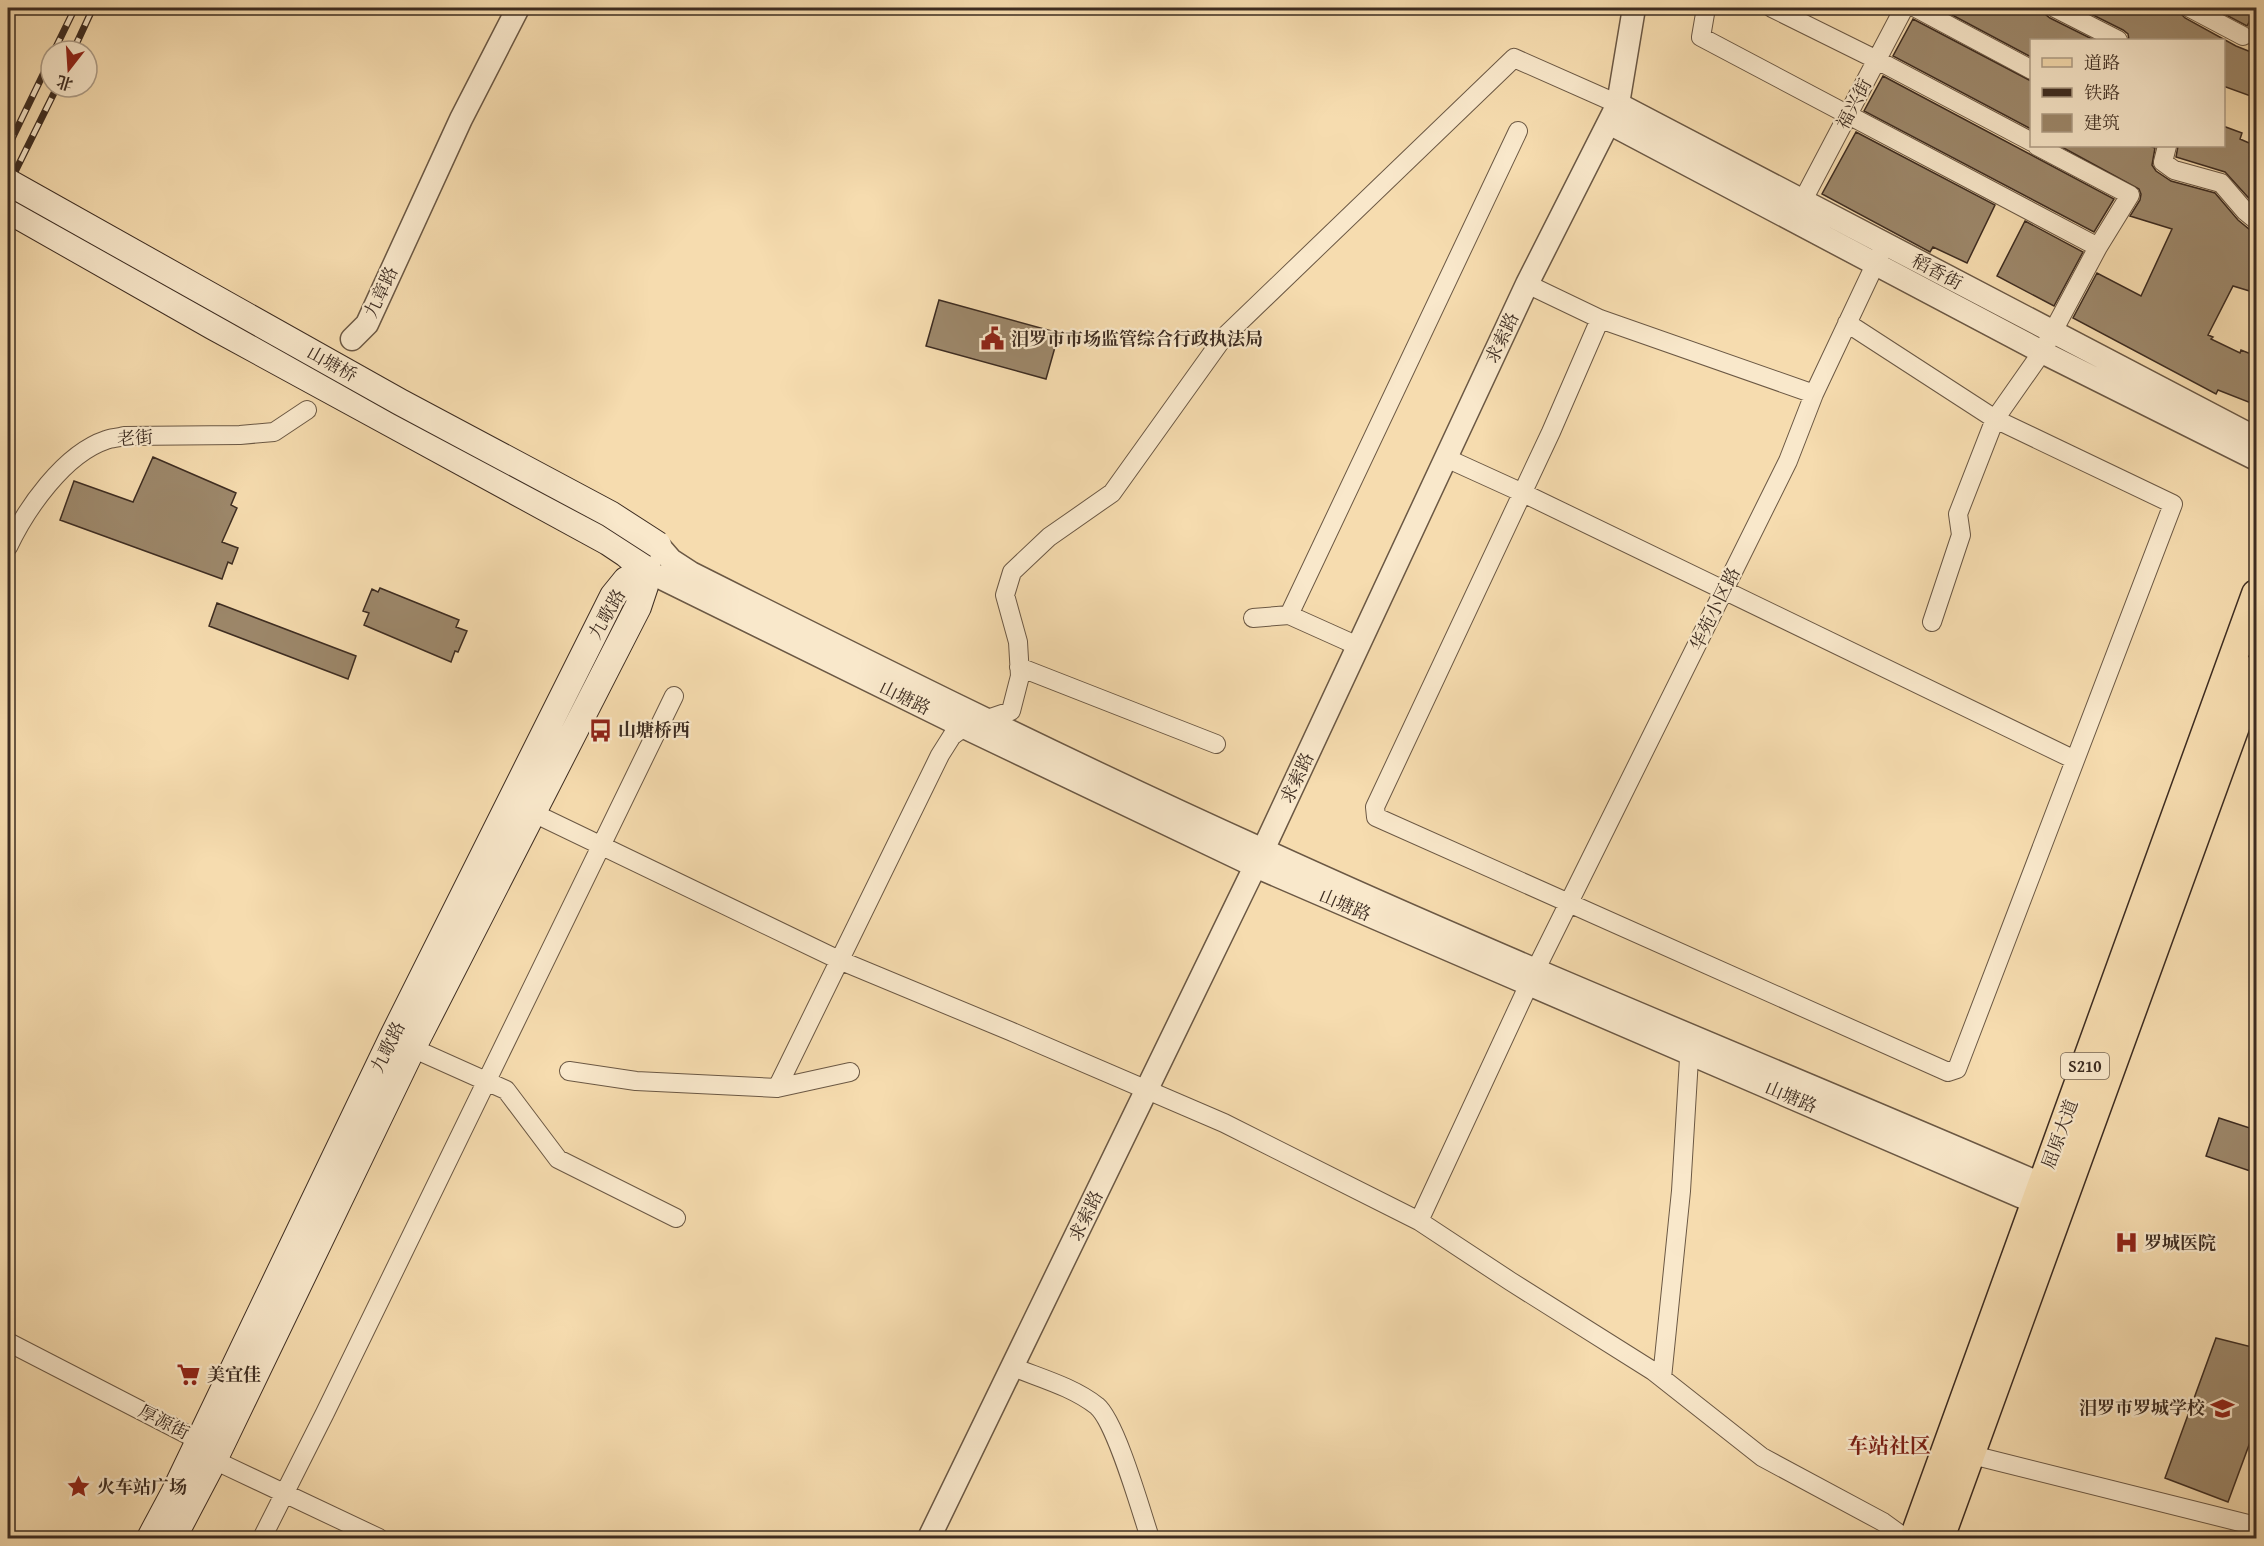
<svg xmlns="http://www.w3.org/2000/svg" width="2264" height="1546" viewBox="0 0 2264 1546" font-family="'Gentium Book Plus','Noto Serif SC',serif">
	<style>
		.building { fill: #9d886b; stroke: #3d2c21; stroke-width: 1.5 }
		.lines { fill: none; stroke-linecap: round; stroke-linejoin: round }
		.minor-casing { stroke: #6b5844; stroke-width: 20 }
		.tertiary-casing { stroke: #6b5844; stroke-width: 25 }
		.secondary-casing { stroke: #3d2c21; stroke-width: 28 }
		.primary-casing { stroke: #3d2c21; stroke-width: 31 }
		.minor { stroke: #f9e8cb; stroke-width: 18 }
		.tertiary { stroke: #f9e8cb; stroke-width: 22 }
		.secondary { stroke: #f9e8cb; stroke-width: 26 }
		.primary { stroke: #f6dcaf; stroke-width: 28 }
		.rail-casing { stroke: #3d2c21; stroke-width: 7 }
		.rail { stroke: #f9e8cb; stroke-width: 4.5; stroke-dasharray: 14; stroke-linecap: butt }
		.secondary-bridge-casing { stroke: #3d2c21; stroke-width: 28; stroke-linecap: butt }
		.secondary-bridge { stroke: #f9e8cb; stroke-width: 26 }
		.labels { text-anchor: middle; stroke-width: 4.5; stroke-linejoin: round; paint-order: stroke }
		.shield { fill: #f9e8cb; stroke: #756454; stroke-width: 1.5 }
		.shield-label { font-size: 16px; font-weight: bold; fill: #3d2c21 }
		.street-label { font-size: 18px; fill: #3d2c21; stroke: #f9e8cb }
		.poi-label { font-size: 18px; font-weight: bold; fill: #3d2c21; stroke: #f9e8cb; text-anchor: start }
		.quarter-label { font-size: 21px; font-weight: bold; fill: #7a1f14; stroke: #f9e8cb }
	</style>
	<rect width="100%" height="100%" fill="#f6dcaf"/>
	<filter id="stains"><feTurbulence type="fractalNoise" baseFrequency=".00333" numOctaves="4"/><feColorMatrix values="0 0 0 0 .2 0 0 0 0 .09 0 0 0 0 .02 0 0 0 .5 -.17"/></filter>
	<radialGradient id="worn" r=".72"><stop offset=".6" stop-color="#630" stop-opacity="0"/><stop offset="1" stop-color="#630" stop-opacity=".3"/></radialGradient>
	<path class="building" d="M 1939,8 L 2044,8 L 2045,14 L 2050,18 L 2094,40 L 2031,40 L 2031,57 Z
		M 2079,8 L 2179,8 L 2180,13 L 2185,18 L 2236,46 L 2256,54 L 2256,98 L 2223,86 L 2223,40 L 2129,40 L 2128,34 L 2123,30 Z
		M 2213,8 L 2256,8 L 2256,9 L 2247,26 Z
		M 1913,19 L 2031,81 L 2031,129 L 1893,56 Z
		M 1883,76 L 2114,199 L 2094,232 L 1864,111 Z
		M 2223,126 L 2242,133 L 2240,139 L 2256,146 L 2256,206 L 2225,172 L 2176,157 L 2178,146 L 2223,146 Z
		M 1856,132 L 1995,205 L 1967,263 L 1933,247 L 1930,252 L 1822,194 Z
		M 2060,146 L 2149,146 L 2155,148 L 2152,165 L 2156,171 L 2171,181 L 2215,193 L 2238,220 L 2249,229 L 2256,231 L 2256,293 L 2233,286 L 2208,335 L 2213,337 L 2211,339 L 2240,353 L 2241,350 L 2256,356 L 2256,405 L 2218,390 L 2216,394 L 2073,318 L 2097,273 L 2141,296 L 2172,229 L 2130,216 L 2140,200 L 2141,194 L 2139,189 Z
		M 2025,221 L 2083,252 L 2054,306 L 1997,276 Z
		M 939,300 L 1059,333 L 1046,379 L 926,346 Z
		M 153,457 L 236,493 L 231,505 L 237,508 L 222,542 L 238,548 L 232,564 L 228,562 L 222,579 L 60,520 L 74,481 L 133,502 Z
		M 380,588 L 459,620 L 456,627 L 467,631 L 458,652 L 455,651 L 451,662 L 364,625 L 369,613 L 363,611 L 372,589 L 378,592 Z
		M 217,603 L 356,656 L 348,679 L 209,626 Z
		M 2219,1118 L 2256,1130 L 2256,1173 L 2206,1156 Z
		M 2216,1338 L 2256,1348 L 2256,1426 L 2228,1502 L 2165,1478 Z"/>
	<g class="lines">
		<defs>
			<path id="minor" d="M 1706,8 L 1701,37 L 2098,247
				M 1772,8 L 1877,60 L 2032,142
				M 1916,8 L 2032,70
				M 2055,8 L 2118,40
				M 2190,8 L 2243,36
				M 2167,146 L 2163,162 L 2174,170 L 2221,183 L 2245,211 L 2256,220
				M 1803,200 L 1904,8
				M 1527,284 L 1600,319 L 1814,394
				M 1600,319 L 1551,432 L 1375,807 L 1376,817 L 1948,1072 L 1957,1069 L 2173,504 L 1995,419 L 1847,323
				M 1446,458 L 1523,493 L 2075,760
				M 8,547 C 26,509 64,454 106,440 C 111,438 118,438 124,436 L 240,435 L 274,432 L 307,410
				M 1289,615 L 1518,131
				M 1253,618 L 1289,615 L 1358,646
				M 1932,622 L 1961,535 L 1958,514 L 1995,419 L 2042,352 L 2098,247 L 2130,195 L 2037,146
				M 1019,667 L 1216,744
				M 523,808 L 839,960 L 1010,1031 L 1224,1123 L 1419,1221 L 1510,1281 L 1653,1371 L 1762,1457 L 1883,1522 L 1905,1538
				M 401,1043 L 506,1090 L 558,1159 L 676,1218
				M 569,1071 L 636,1081 L 777,1088 L 850,1072
				M 777,1088 L 940,755 L 952,736 L 964,727 L 1011,711 L 1020,676 L 1018,642 L 1005,595 L 1012,572 L 1049,537 L 1112,493 L 1223,338 L 1514,58 L 1618,104
				M 1419,1221 L 1536,969 L 1788,461 L 1814,394 L 1880,254
				M 8,1342 L 198,1440 L 214,1460 L 379,1538
				M 1013,1367 C 1040,1378 1073,1387 1097,1406 C 1116,1422 1141,1511 1150,1538
				M 1662,1378 L 1681,1191 L 1690,1042
				M 1960,1452 L 2256,1526
				M 262,1538 L 325,1413 L 674,696"/>
			<path id="tertiary" d="M 1618,104 L 2256,438
				M 1609,123 L 2042,352 L 2256,459
				M 352,339 L 367,324 L 461,119 L 518,8
				M 2050,1209 L 1255,866 L 964,727 L 645,570 L 658,545 L 671,560 L 691,573 C 880,668 1068,762 1261,849 C 1523,969 1792,1076 2057,1191
				M 929,1538 L 1263,850 L 1527,284 L 1618,104 L 1634,8"/>
			<path id="secondary" d="M 8,210 L 214,327 L 608,542 L 626,554 L 645,570
				M 150,1538 L 174,1493 L 392,1038 L 613,596 L 626,580 L 645,570
				M 173,1538 L 214,1460 L 412,1049 L 638,607 L 645,586 L 645,570"/>
			<path id="primary" d="M 1914,1538 L 2256,594
				M 1940,1538 L 2256,669"/>
		</defs>
		<use href="#minor" class="minor-casing"/>
		<use href="#tertiary" class="tertiary-casing"/>
		<use href="#secondary" class="secondary-casing"/>
		<use href="#primary" class="primary-casing"/>
		<use href="#minor" class="minor"/>
		<use href="#tertiary" class="tertiary"/>
		<use href="#secondary" class="secondary"/>
		<use href="#primary" class="primary"/>
		<defs>
			<path id="rail" d="M 54,51 L 75,8
				M 73,51 L 93,8
				M 8,147 L 51,58
				M 8,186 L 57,87"/>
		</defs>
		<use href="#rail" class="rail-casing"/>
		<use href="#rail" class="rail"/>
		<defs>
			<path id="secondary-bridge" d="M 8,182 L 400,402 L 610,514 L 658,545"/>
		</defs>
		<use href="#secondary-bridge" class="secondary-bridge-casing"/>
		<use href="#secondary-bridge" class="secondary-bridge"/>
	</g>
	<defs>
		<symbol id="civic-bare" viewBox="-9 -9 18 18"><path d="M-.6-6.5H3V-4.5H.6V-3L4-1V1h2V6H-6V1h2V-1L-.6-3ZM-1.2 2.5V6h2.4V2.5Z" fill="#8f2418" stroke="#f9e8cb" stroke-width="2.5" paint-order="stroke"/></symbol>
		<symbol id="bus-bare" viewBox="-9 -9 18 18"><path d="M-5-6H5V4H4V6H2V4H-2V6H-4V4H-5ZM-3.5-4V0h7V-4ZM-3.5 1.2v1.5H-2V1.2ZM2 1.2v1.5H3.5V1.2Z" fill="#8f2418" stroke="#f9e8cb" stroke-width="2.5" paint-order="stroke"/></symbol>
		<symbol id="hospital-bare" viewBox="-9 -9 18 18"><path d="M-5-5h3v3.5h4V-5h3V5h-3V1.5h-4V5h-3Z" fill="#8f2418" stroke="#f9e8cb" stroke-width="2.5" paint-order="stroke"/></symbol>
		<symbol id="supermarket-bare" viewBox="-9 -9 18 18"><path d="M-6-5.5h2.5l.6 2H6L4.5 2H-2.5L-4.4-4H-6ZM-1.5 3.2a1.3 1.3 0 1 0 .1 0ZM3 3.2a1.3 1.3 0 1 0 .1 0Z" fill="#8f2418" stroke="#f9e8cb" stroke-width="2.5" paint-order="stroke"/></symbol>
		<symbol id="school-bare" viewBox="-9 -9 18 18"><path d="M0-5L7-2L0 1L-7-2ZM-4 1L0 2.5L4 1V4Q0 6-4 4Z" fill="#8f2418" stroke="#f9e8cb" stroke-width="2.5" paint-order="stroke"/></symbol>
		<symbol id="sight-bare" viewBox="-9 -9 18 18"><path d="M0-6L1.8-2.2L6-1.7L2.9 1.2L3.7 5.4L0 3.3L-3.7 5.4L-2.9 1.2L-6-1.7L-1.8-2.2Z" fill="#8f2418" stroke="#f9e8cb" stroke-width="2.5" paint-order="stroke"/></symbol>
	</defs>
	<g fill-rule="evenodd">
		<use href="#civic-bare" x="976" y="322" width="33" height="33"/>
		<use href="#bus-bare" x="584" y="714" width="33" height="33"/>
		<use href="#hospital-bare" x="2110" y="1226" width="33" height="33"/>
		<use href="#supermarket-bare" x="172" y="1358" width="33" height="33"/>
		<use href="#school-bare" x="2206" y="1392" width="33" height="33"/>
		<use href="#sight-bare" x="62" y="1470" width="33" height="33"/>
	</g>
	<g class="labels">
		<rect class="shield" x="2061" y="1053" width="48" height="26" rx="4.5"/>
		<g class="shield-label">
			<text x="2085" y="1072">S210</text>
		</g>
		<g class="street-label">
			<text transform="translate(1854 104) rotate(-62)" y="6">福兴街</text>
			<text transform="translate(1937 272) rotate(28)" y="6">稻香街</text>
			<text transform="translate(381 292) rotate(-65)" y="6">九章路</text>
			<text transform="translate(1502 338) rotate(-65)" y="6">求索路</text>
			<text transform="translate(332 364) rotate(29)" y="6">山塘桥</text>
			<text transform="translate(135 438) rotate(-4)" y="6">老街</text>
			<text transform="translate(1715 609) rotate(-64)" y="6">华苑小区路</text>
			<text transform="translate(607 614) rotate(-60)" y="6">九歌路</text>
			<text transform="translate(905 698) rotate(26)" y="6">山塘路</text>
			<text transform="translate(1297 778) rotate(-65)" y="6">求索路</text>
			<text transform="translate(1345 905) rotate(23)" y="6">山塘路</text>
			<text transform="translate(388 1047) rotate(-64)" y="6">九歌路</text>
			<text transform="translate(1791 1097) rotate(23)" y="6">山塘路</text>
			<text transform="translate(2060 1134) rotate(-70)" y="6">屈原大道</text>
			<text transform="translate(1086 1216) rotate(-64)" y="6">求索路</text>
			<text transform="translate(164 1422) rotate(27)" y="6">厚源街</text>
		</g>
		<g class="poi-label">
			<text x="1011" y="345">汨罗市市场监管综合行政执法局</text>
			<text x="618" y="736">山塘桥西</text>
			<text x="2144" y="1249">罗城医院</text>
			<text x="207" y="1381">美宜佳</text>
			<text x="2205" y="1414" text-anchor="end">汨罗市罗城学校</text>
			<text x="97" y="1493">火车站广场</text>
		</g>
		<g class="quarter-label">
			<text x="1889" y="1453">车站社区</text>
		</g>
	</g>
	<rect width="2264" height="1546" fill="none" stroke="#f6dcaf" stroke-width="30"/>
	<rect x="9" y="9" width="2246" height="1528" fill="none" stroke="#3d2c21" stroke-width="3"/>
	<rect x="15" y="15" width="2234" height="1516" fill="none" stroke="#3d2c21" stroke-width="1.5"/>
	<rect x="2030" y="39" width="195" height="108" fill="#f9e8cb" stroke="#ae9d87" stroke-width="1.5"/>
	<rect x="2042" y="58" width="30" height="9" fill="#f6dcaf" stroke="#ae9d87" stroke-width="1.5"/>
	<text x="2084" y="69" font-size="18" fill="#3d2c21">道路</text>
	<rect x="2042" y="88" width="30" height="9" fill="#3d2c21" stroke="#ae9d87" stroke-width="1.5"/>
	<text x="2084" y="99" font-size="18" fill="#3d2c21">铁路</text>
	<rect x="2042" y="114" width="30" height="18" fill="#9d886b" stroke="#ae9d87" stroke-width="1.5"/>
	<text x="2084" y="129" font-size="18" fill="#3d2c21">建筑</text>
	<g transform="translate(69 69) rotate(197)"><circle r="28" fill="#f9e8cb" stroke="#ae9d87" stroke-width="1.5"/>
	<path d="M0-4.5L10 22L0 15L-10 22Z" fill="#8f2418"/>
	<text y="-9" font-size="16" font-weight="bold" text-anchor="middle" fill="#3d2c21">北</text>
	</g>
	<rect width="100%" height="100%" filter="url(#stains)"/>
	<rect width="100%" height="100%" fill="url(#worn)"/>
</svg>
